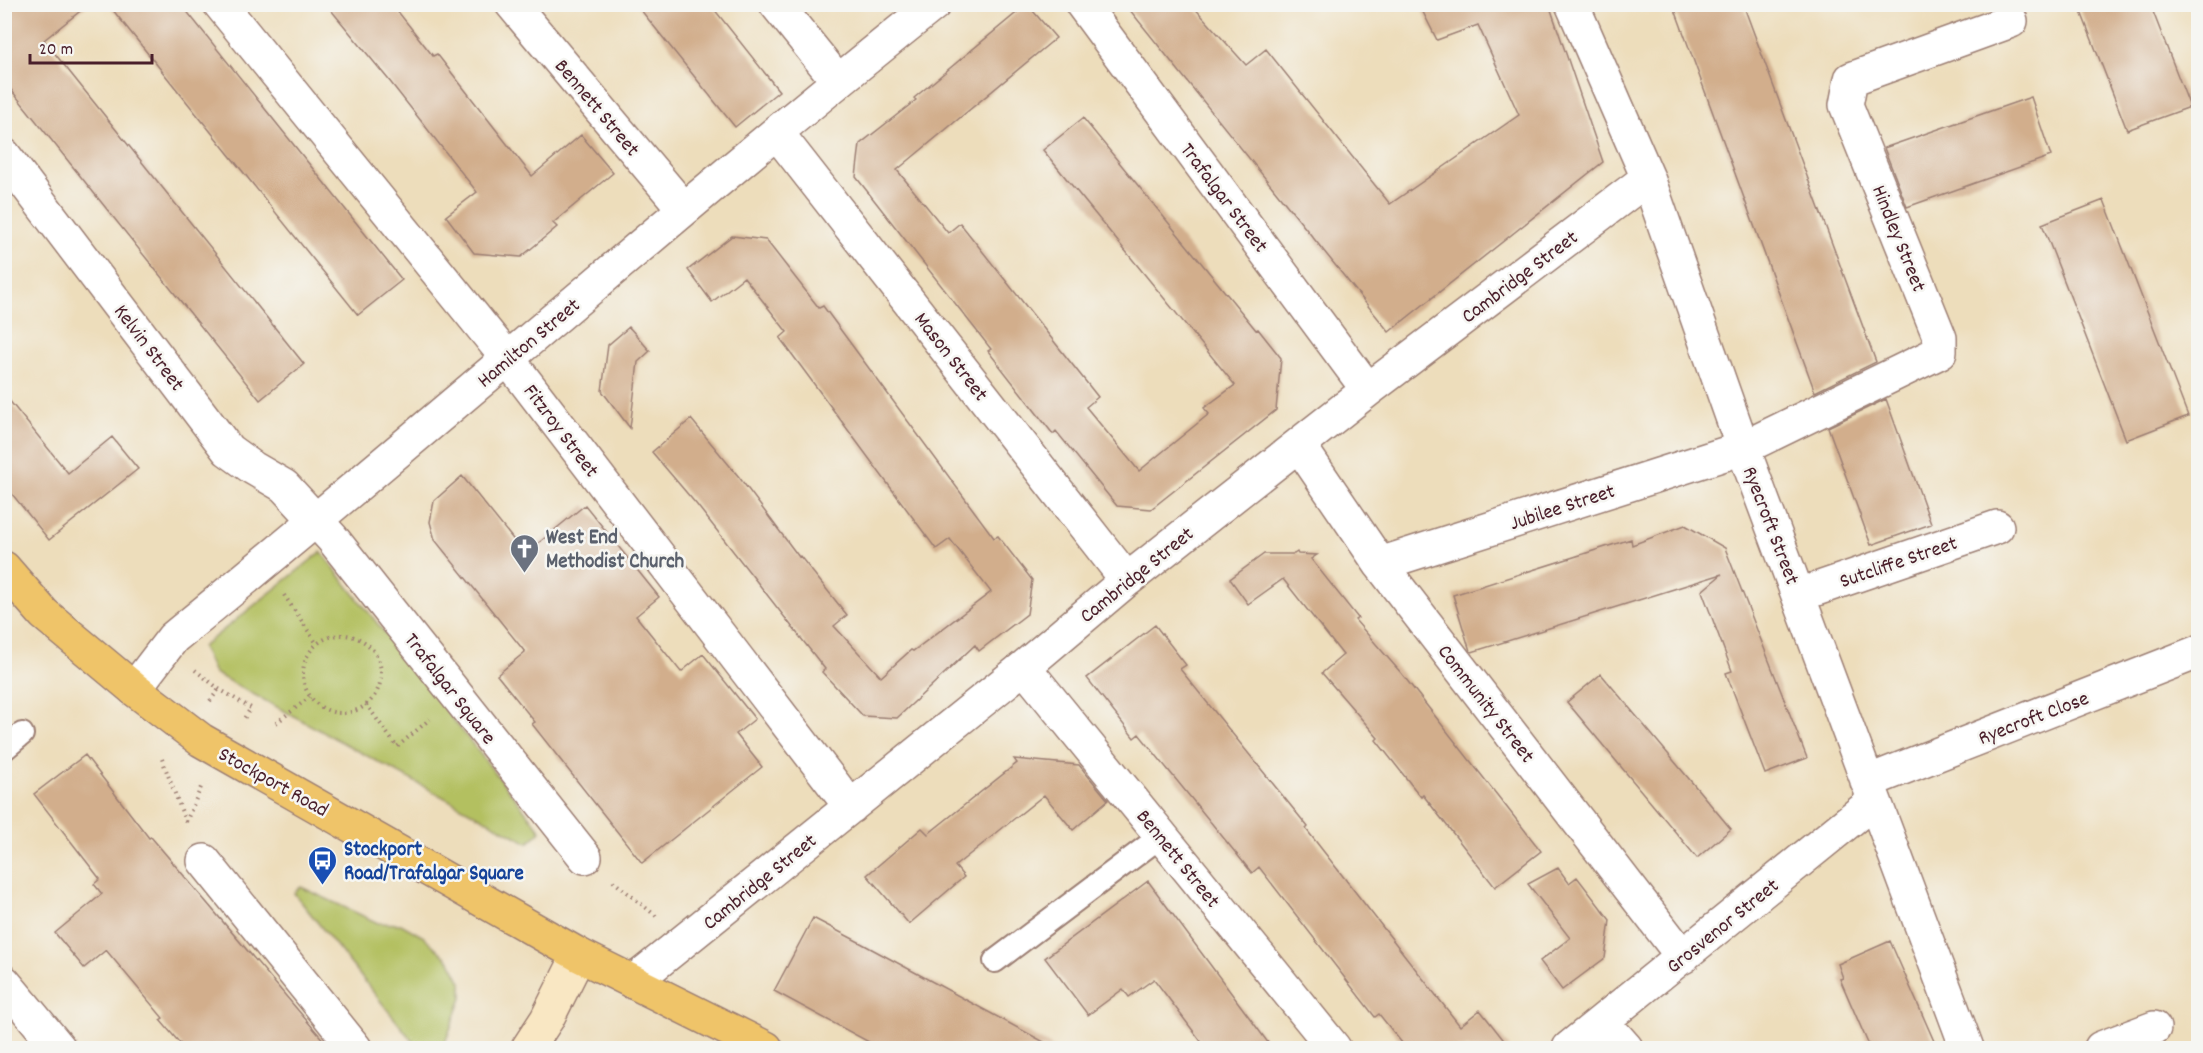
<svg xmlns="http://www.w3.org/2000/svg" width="2203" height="1053" viewBox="0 0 2203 1053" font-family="Dekko,sans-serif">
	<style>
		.green { fill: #b3c061; stroke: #7e7046; stroke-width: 1.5 }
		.building { fill: #d2ae8c }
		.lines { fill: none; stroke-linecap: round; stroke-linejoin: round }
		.lane-casing { stroke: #9c7e73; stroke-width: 26 }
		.street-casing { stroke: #9c7e73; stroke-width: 36 }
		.secondary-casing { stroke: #9c7e73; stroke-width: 36 }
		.highway-casing { stroke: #9c7e73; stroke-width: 36 }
		.path { stroke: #9c7e73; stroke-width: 4; stroke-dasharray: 1.5 4.5; stroke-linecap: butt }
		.lane { stroke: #fff; stroke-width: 22 }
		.street { stroke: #fff; stroke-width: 33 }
		.secondary { stroke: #f9e7c3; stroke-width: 33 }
		.highway { stroke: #efc469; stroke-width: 33 }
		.labels { text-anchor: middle; stroke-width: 5; stroke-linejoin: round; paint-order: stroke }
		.street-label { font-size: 21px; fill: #4a1f2b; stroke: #f6f6f2 }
		.worship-label { font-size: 21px; font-weight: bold; fill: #5b616d; stroke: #f6f6f2; text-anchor: start }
		.transit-label { font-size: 21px; font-weight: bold; fill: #164399; stroke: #f6f6f2; text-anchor: start }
	</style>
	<rect width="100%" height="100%" fill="#f6f6f2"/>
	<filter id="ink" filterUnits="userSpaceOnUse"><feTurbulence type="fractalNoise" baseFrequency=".0167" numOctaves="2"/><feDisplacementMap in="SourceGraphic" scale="12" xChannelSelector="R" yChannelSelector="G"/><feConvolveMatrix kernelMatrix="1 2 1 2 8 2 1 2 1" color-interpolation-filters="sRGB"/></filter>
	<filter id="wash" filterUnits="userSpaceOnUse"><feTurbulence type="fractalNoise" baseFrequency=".008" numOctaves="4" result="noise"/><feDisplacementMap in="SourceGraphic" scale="24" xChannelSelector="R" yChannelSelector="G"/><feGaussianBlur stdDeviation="1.35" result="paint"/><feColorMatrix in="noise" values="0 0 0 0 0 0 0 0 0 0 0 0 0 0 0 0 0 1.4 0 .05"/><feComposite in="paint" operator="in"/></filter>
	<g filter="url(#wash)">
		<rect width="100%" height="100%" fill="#edddbb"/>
		<path class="green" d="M 321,552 L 541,831 L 528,843 L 214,673 L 202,647 Z
			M 301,887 L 378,923 L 401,924 L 424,937 L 450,961 L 462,984 L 462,998 L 443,1048 L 418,1048 L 294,893 Z"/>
		<g id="blocks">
			<path class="building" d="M 4,4 L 89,4 L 44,40 L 304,364 L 260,400 L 4,81 Z
				M 108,4 L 181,4 L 402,280 L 358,315 Z
				M 326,4 L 392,4 L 433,56 L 437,54 L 532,176 L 581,135 L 613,173 L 553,223 L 557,227 L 521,257 L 474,253 L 446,216 L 477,192 L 388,79 Z
				M 636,4 L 710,4 L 779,91 L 735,127 Z
				M 1027,4 L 1056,38 L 897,170 L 948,233 L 960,223 L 1098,397 L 1086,407 L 1139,471 L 1209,414 L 1204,408 L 1235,385 L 1043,150 L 1083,118 L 1256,330 L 1258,329 L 1281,358 L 1276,410 L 1151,509 L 1117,506 L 1056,431 L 1053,434 L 988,351 L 991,349 L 856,177 L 860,144 L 916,100 L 914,98 Z
				M 1125,4 L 1191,4 L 1246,65 L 1266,49 L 1390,204 L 1519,115 L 1478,25 L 1437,40 L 1419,4 L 1549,4 L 1603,162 L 1389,332 Z
				M 1673,4 L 1743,4 L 1876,362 L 1815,392 Z
				M 2078,4 L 2150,4 L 2190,107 L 2127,130 Z
				M 2031,97 L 2051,156 L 1907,207 L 1884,148 Z
				M 2104,200 L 2188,416 L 2126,440 L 2042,224 Z
				M 732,236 L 766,240 L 819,308 L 823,306 L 994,538 L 998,536 L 1032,580 L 1027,614 L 979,651 L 975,645 L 897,718 L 863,716 L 822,672 L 825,669 L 697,505 L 652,452 L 691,419 L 739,477 L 799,557 L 800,556 L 847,615 L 834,626 L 881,677 L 911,650 L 913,651 L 991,592 L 950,539 L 936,549 L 780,338 L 787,332 L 744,277 L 712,302 L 688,270 Z
				M 629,327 L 650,351 L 638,362 L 630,428 L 602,391 L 608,345 Z
				M 4,394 L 68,473 L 112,437 L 138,469 L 49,540 L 4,484 Z
				M 1886,399 L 1931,524 L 1871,545 L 1828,427 Z
				M 462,476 L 525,554 L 585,505 L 659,597 L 636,616 L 681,672 L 703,654 L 755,719 L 736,734 L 762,767 L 642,863 L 532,724 L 535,722 L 497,675 L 525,652 L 435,540 L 430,522 L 434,501 Z
				M 1685,525 L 1725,548 L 1807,758 L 1765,774 L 1726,673 L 1732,671 L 1702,591 L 1722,574 L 1472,652 L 1470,651 L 1453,595 L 1631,539 L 1632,545 Z
				M 1297,552 L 1298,554 L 1317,555 L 1311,559 L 1358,618 L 1355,620 L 1402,674 L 1541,851 L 1495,887 L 1423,795 L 1421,797 L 1376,740 L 1378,738 L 1322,673 L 1343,655 L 1283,579 L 1248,604 L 1230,579 L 1264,554 L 1294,554 Z
				M 1155,625 L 1186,665 L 1180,669 L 1308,827 L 1306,829 L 1460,1026 L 1480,1010 L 1510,1048 L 1406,1048 L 1379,1014 L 1375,1017 L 1259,867 L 1252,873 L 1139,734 L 1134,738 L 1087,678 Z
				M 1601,674 L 1731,829 L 1697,858 L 1567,702 Z
				M 85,755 L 149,838 L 151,837 L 330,1048 L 184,1048 L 160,1020 L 163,1018 L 106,950 L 84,968 L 55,933 L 102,894 L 94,884 L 100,879 L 34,794 Z
				M 1014,759 L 1079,765 L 1108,800 L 1073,830 L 1044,795 L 955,866 L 964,877 L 909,924 L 867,875 L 922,828 L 928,834 L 1017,763 Z
				M 1558,868 L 1569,883 L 1577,877 L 1610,920 L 1605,958 L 1562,990 L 1540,961 L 1570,938 L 1528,884 Z
				M 1148,881 L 1272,1048 L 1206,1048 L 1154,979 L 1129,997 L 1123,989 L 1088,1015 L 1045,958 Z
				M 813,918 L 857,941 L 1055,1048 L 880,1048 L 774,991 Z
				M 1890,941 L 1937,1048 L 1870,1048 L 1840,979 L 1843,978 L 1838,964 Z"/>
		</g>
	</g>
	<g filter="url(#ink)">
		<use href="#blocks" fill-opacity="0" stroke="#9c7e73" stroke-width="1.5"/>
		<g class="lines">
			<defs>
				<path id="lane" d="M 4,749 L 22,734
					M 995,961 L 1161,836"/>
				<path id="street" d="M 220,4 L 508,359 L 851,807
					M 512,4 L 684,209
					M 776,4 L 838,81
					M 1082,4 L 1368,390
					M 1572,4 L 1648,178 L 1743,448 L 1967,1048
					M 777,133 L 1127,580
					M 4,155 L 228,450 L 253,468 L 284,486 L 332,538 L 585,857
					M 1299,445 L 1380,564 L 1683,957
					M 1380,564 L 1743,448 L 1940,352 L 1940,338 L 1846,105 L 1851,79 L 2011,21
					M 1799,595 L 1997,527
					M 1024,667 L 1334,1048
					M 134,689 L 173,638 C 429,430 676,210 934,4
					M 1867,782 L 2198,652
					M 204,861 L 355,1048
					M 4,982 L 59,1048
					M 633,982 L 1024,667 L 1127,580 L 1368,390 L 1648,178
					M 1603,1022 L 1626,1048
					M 1569,1048 L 1874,801
					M 2101,1048 L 2154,1028"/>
				<path id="secondary" d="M 528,1048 L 547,1019 L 579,955"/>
				<path id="highway" d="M 4,568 L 44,614 L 134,689 L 201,740 L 579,955 L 766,1048"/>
			</defs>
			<use href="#lane" class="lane-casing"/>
			<use href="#street" class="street-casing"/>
			<use href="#secondary" class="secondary-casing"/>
			<use href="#highway" class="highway-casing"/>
			<path class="path" d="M 284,595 L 317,644
				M303 674a39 39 0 1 1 78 0a39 39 0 1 1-78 0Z
				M 195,670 L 219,689 L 251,708 L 243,720
				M 210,701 L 219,689
				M 366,704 L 397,747 L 430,719
				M 276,723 L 310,697
				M 162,759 L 186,823
				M 186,822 L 202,785
				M 613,881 L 656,916"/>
			<use href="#lane" class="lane"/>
			<use href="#street" class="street"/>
			<use href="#secondary" class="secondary"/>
			<use href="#highway" class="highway"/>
		</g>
	</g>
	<defs>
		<symbol id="church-pin" viewBox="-11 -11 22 30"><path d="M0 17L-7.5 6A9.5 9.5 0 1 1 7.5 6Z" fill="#6b7280" stroke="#f6f6f2"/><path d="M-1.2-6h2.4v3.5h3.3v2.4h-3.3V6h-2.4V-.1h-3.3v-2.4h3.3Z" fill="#fff"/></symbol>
		<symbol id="bus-pin" viewBox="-11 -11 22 30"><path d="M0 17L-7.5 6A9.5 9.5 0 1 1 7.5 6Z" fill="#1a4fb4" stroke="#f6f6f2"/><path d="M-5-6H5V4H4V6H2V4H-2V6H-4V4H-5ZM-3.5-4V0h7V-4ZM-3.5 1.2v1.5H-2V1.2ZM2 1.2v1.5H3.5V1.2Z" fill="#fff"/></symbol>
	</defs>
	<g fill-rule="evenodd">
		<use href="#church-pin" x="508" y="532" width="33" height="45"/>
		<use href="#bus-pin" x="306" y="844" width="33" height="45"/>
	</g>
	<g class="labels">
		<g class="street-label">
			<text transform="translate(598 107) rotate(50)" y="7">Bennett Street</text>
			<text transform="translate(1225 197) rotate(53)" y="7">Trafalgar Street</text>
			<text transform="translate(1900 238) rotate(68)" y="7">Hindley Street</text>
			<text transform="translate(1519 276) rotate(-37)" y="7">Cambridge Street</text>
			<text transform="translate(528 342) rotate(-40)" y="7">Hamilton Street</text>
			<text transform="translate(150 347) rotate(53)" y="7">Kelvin Street</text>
			<text transform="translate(952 356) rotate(52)" y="7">Mason Street</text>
			<text transform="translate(562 430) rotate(53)" y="7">Fitzroy Street</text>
			<text transform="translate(1562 506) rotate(-18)" y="7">Jubilee Street</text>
			<text transform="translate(1772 525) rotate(69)" y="7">Ryecroft Street</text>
			<text transform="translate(1898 561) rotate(-19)" y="7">Sutcliffe Street</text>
			<text transform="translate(1136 574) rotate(-39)" y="7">Cambridge Street</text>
			<text transform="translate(451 688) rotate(52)" y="7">Trafalgar Square</text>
			<text transform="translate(1487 703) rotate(52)" y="7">Community Street</text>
			<text transform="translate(2033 717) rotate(-21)" y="7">Ryecroft Close</text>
			<text transform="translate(274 781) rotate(29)" y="7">Stockport Road</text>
			<text transform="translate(1179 858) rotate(51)" y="7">Bennett Street</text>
			<text transform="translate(759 881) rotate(-39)" y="7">Cambridge Street</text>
			<text transform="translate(1722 925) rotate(-39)" y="7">Grosvenor Street</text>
		</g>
		<g class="worship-label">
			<text x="546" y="543">West End<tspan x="546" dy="24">Methodist Church</tspan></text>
		</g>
		<g class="transit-label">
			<text x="344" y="855">Stockport<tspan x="344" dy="24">Road/Trafalgar Square</tspan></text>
		</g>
	</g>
	<rect width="2203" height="1053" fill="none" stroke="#f6f6f2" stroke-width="24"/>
	<path d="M30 54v9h122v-9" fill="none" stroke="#4a1f2b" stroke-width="3"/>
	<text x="39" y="54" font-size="18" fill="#4a1f2b" stroke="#f6f6f2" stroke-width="4.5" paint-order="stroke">20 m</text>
</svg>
